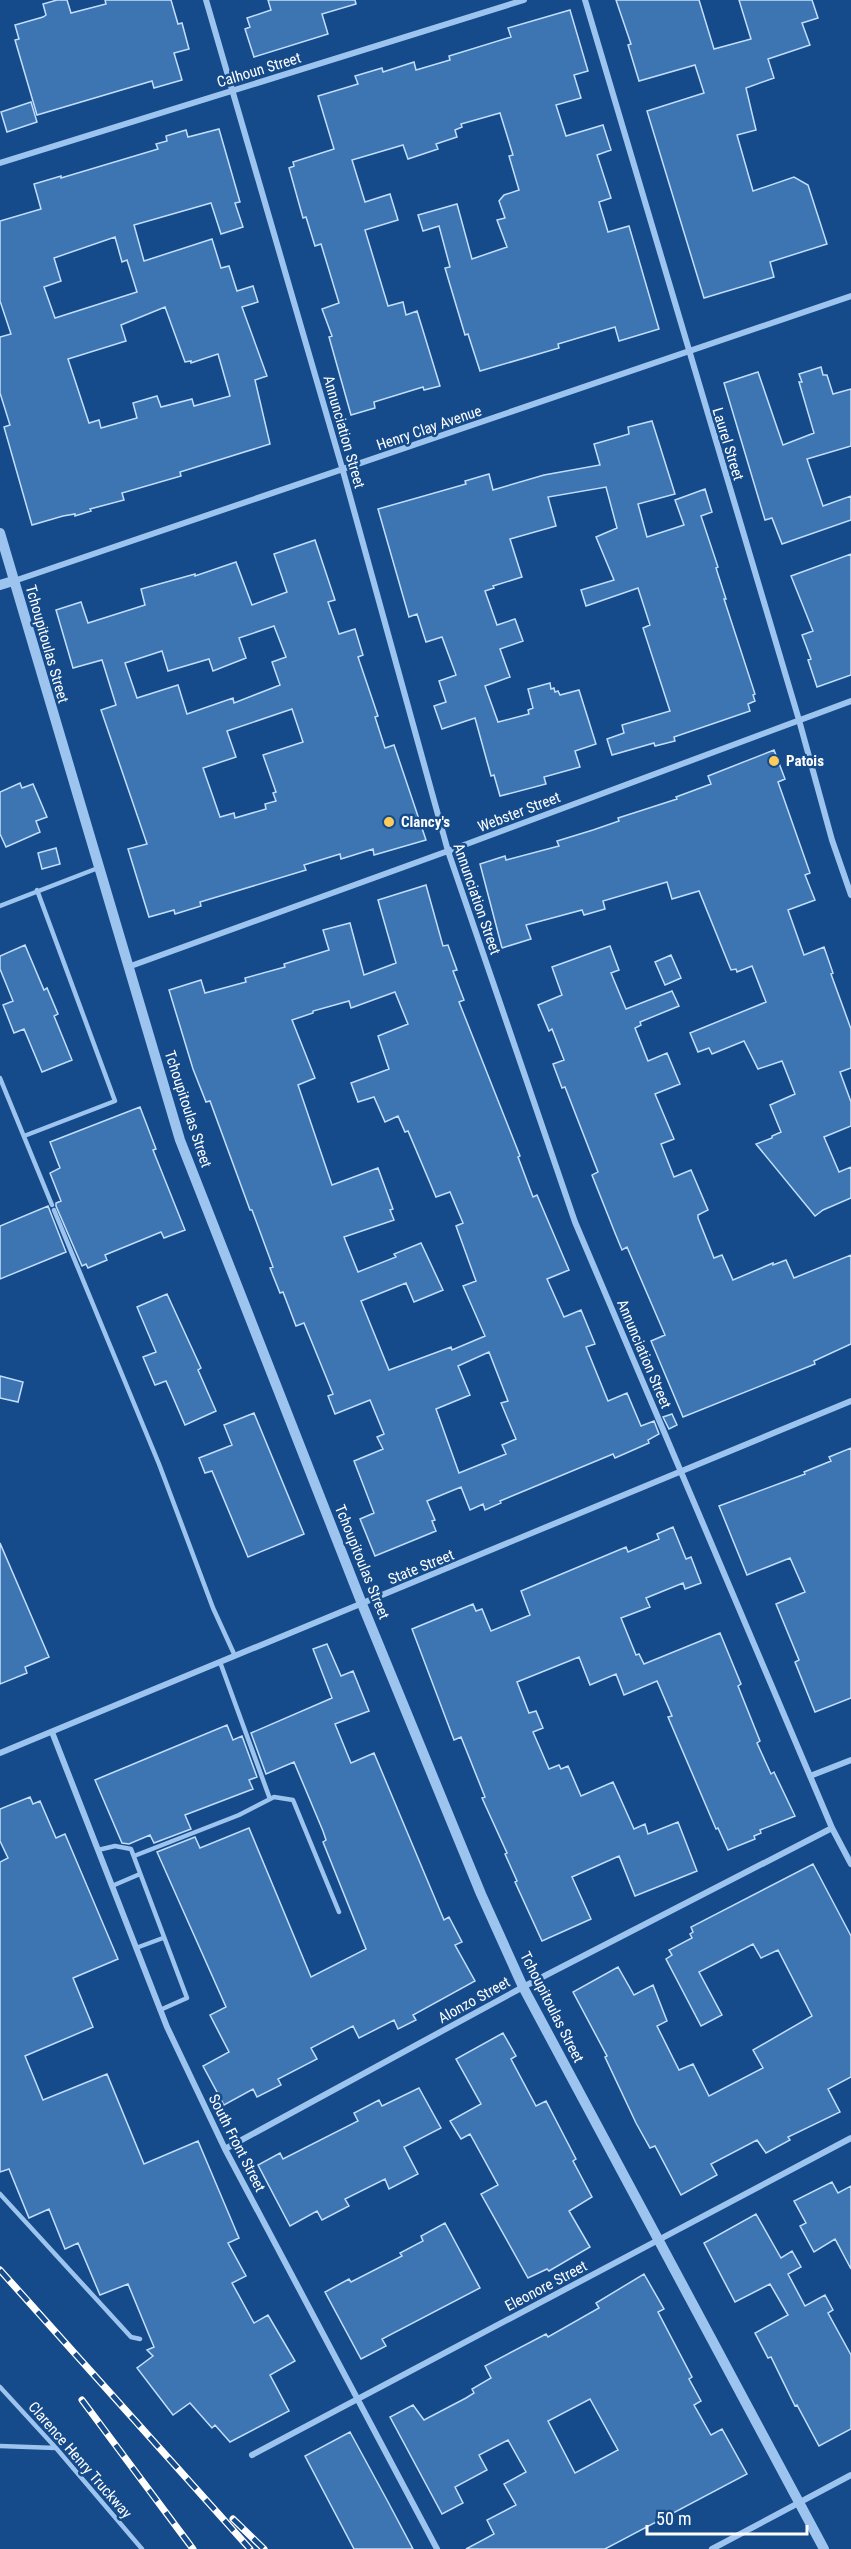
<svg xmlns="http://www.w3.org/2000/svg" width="851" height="2549" viewBox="0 0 851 2549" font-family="'Roboto Condensed',sans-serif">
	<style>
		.building { fill: #3d75b3; stroke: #c2defb; stroke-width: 1.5; fill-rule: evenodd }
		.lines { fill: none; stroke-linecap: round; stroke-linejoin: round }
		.service { stroke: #9cc4ef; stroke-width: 4.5 }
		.minor { stroke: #9cc4ef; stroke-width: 6 }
		.tertiary { stroke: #9cc4ef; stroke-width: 10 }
		.rail-casing { stroke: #fff; stroke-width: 7 }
		.rail { stroke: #154b8a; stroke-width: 4.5; stroke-dasharray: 14; stroke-linecap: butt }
		.poi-dot { fill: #ffcb5b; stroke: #154b8a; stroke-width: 2 }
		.labels { text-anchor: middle; stroke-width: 5; stroke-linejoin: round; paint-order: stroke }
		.street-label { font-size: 15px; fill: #fff; stroke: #154b8a }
		.poi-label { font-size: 15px; font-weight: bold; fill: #fff; stroke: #154b8a; text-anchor: start }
	</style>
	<rect width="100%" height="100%" fill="#154b8a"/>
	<path class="building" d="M 57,0 L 67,0 L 71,13 L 106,4 L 105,0 L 171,0 L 178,24 L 182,23 L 189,49 L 174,53 L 182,80 L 154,88 L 152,81 L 37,115 L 15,40 L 19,39 L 15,25 L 43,17 L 46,15 L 43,4 Z
		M 268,0 L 355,0 L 356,4 L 322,14 L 328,34 L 254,57 L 245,29 L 250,27 L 247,18 L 271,10 Z
		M 616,0 L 699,0 L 714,49 L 751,39 L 739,0 L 812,0 L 818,18 L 802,23 L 810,45 L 768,59 L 774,78 L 746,88 L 756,130 L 737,135 L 753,191 L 794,177 L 808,185 L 827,244 L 770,262 L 774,277 L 704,298 L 647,111 L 704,93 L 695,65 L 639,81 L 628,45 L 631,44 Z
		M 570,10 L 588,71 L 574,75 L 581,98 L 556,105 L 566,136 L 603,125 L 611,150 L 597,155 L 611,198 L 599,202 L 608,232 L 629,226 L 659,329 L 619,341 L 615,327 L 558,344 L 559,348 L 480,371 L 468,334 L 465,335 L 445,268 L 450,267 L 439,226 L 423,231 L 418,215 L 457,204 L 472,259 L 507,247 L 497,220 L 505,218 L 499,201 L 504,195 L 519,190 L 509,156 L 513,155 L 500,113 L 461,124 L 462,127 L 455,130 L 457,137 L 436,144 L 438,149 L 408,159 L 403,145 L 352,160 L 365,202 L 390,194 L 398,220 L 365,230 L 388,306 L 403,302 L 406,315 L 417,311 L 440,386 L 424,390 L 423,387 L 374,402 L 375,408 L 351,415 L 329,337 L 332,336 L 322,309 L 339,303 L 321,244 L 315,246 L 306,217 L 303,218 L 289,168 L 294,166 L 293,162 L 334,149 L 318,96 L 358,84 L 355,76 L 382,68 L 383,72 L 414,62 L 416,70 L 450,60 L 449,56 L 511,37 L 508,28 Z
		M 31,102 L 37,122 L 7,132 L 1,112 Z
		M 219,129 L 240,202 L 235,203 L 243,227 L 221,234 L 211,203 L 134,225 L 144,261 L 212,239 L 221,268 L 229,266 L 237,291 L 253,286 L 258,302 L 242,307 L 267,376 L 255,380 L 270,444 L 180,472 L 181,476 L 122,493 L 124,500 L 90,509 L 91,511 L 75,516 L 75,514 L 63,516 L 32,525 L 4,427 L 10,425 L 0,393 L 0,337 L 11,334 L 0,301 L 0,221 L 41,209 L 34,184 L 61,176 L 61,178 L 158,149 L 156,144 L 167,141 L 166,136 L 186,130 L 188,137 ZM 115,237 L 122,262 L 127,260 L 137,292 L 55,318 L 44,287 L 61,281 L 54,258 ZM 165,307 L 185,362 L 191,361 L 191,363 L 218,354 L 230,396 L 194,406 L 192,399 L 161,407 L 157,396 L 133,403 L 137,418 L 101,428 L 99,420 L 89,423 L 68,359 L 126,341 L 121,325 Z
		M 821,367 L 823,375 L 827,375 L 833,394 L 851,389 L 851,446 L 807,459 L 823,506 L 851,496 L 851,520 L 782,544 L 772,518 L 765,520 L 724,383 L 758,372 L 783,445 L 814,433 L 799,382 L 802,382 L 799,374 Z
		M 652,421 L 675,494 L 638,504 L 647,537 L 684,525 L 675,500 L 705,489 L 712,512 L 701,516 L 718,567 L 716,568 L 726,599 L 724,599 L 755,694 L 753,695 L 755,701 L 748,704 L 750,711 L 674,737 L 675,741 L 655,746 L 654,743 L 612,755 L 607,739 L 624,733 L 622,725 L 670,711 L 643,628 L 650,625 L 638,588 L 586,606 L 581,590 L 614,580 L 596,537 L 617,528 L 606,487 L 548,497 L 556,526 L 510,539 L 522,577 L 493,586 L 494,588 L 485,591 L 497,625 L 515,619 L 523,641 L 500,649 L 510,677 L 485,686 L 498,722 L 529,714 L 528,710 L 533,708 L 528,689 L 550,683 L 551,689 L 554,688 L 555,692 L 558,691 L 560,695 L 579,690 L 596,744 L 575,751 L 580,767 L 544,777 L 546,784 L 500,796 L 494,775 L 491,776 L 475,718 L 442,729 L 434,706 L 446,702 L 439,681 L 456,675 L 442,637 L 426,642 L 417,614 L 409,617 L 378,509 L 466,484 L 465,481 L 489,474 L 493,490 L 544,475 L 600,465 L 594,444 L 629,434 L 628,427 Z
		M 315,540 L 335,600 L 328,602 L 339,634 L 355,629 L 363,655 L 358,657 L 378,716 L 375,717 L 385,748 L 394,745 L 426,840 L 374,855 L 373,849 L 341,859 L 340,854 L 304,865 L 306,870 L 200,902 L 201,906 L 175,914 L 174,910 L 149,917 L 128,849 L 147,844 L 101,710 L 116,705 L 102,660 L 73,668 L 56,610 L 81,602 L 88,623 L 145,605 L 141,589 L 195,574 L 195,576 L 236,562 L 252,605 L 287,592 L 274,554 ZM 274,626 L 286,657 L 272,662 L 280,685 L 234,703 L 233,698 L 187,714 L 178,685 L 137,698 L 125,663 L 162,651 L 168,671 L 209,659 L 213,671 L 246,658 L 239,638 ZM 292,709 L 303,742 L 263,755 L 276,792 L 273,793 L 276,801 L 265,804 L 266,809 L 235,818 L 234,813 L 220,817 L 203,768 L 236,757 L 227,731 Z
		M 851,554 L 851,675 L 817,687 L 808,660 L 811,659 L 802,635 L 813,631 L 791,576 Z
		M 774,750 L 785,779 L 778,782 L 810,873 L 805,875 L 815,900 L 788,910 L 804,955 L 824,947 L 833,973 L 831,974 L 851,1029 L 851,1068 L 840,1072 L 851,1102 L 851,1126 L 824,1137 L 839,1172 L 851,1167 L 851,1198 L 823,1210 L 815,1216 L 756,1144 L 772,1138 L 772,1136 L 781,1132 L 770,1105 L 795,1094 L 782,1061 L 758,1069 L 744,1041 L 712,1054 L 709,1048 L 698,1052 L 690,1033 L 766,1002 L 752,966 L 737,972 L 736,969 L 731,970 L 699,891 L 672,899 L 667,882 L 603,901 L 605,909 L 584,915 L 582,910 L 526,925 L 531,939 L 502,948 L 480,864 L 505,856 L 506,860 L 559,846 L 557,841 L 593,830 L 619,821 L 618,818 L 677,799 L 676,797 L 711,784 L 708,776 Z
		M 20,783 L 22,788 L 33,784 L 47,817 L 36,821 L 40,832 L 6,847 L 0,834 L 0,792 Z
		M 56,848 L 60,864 L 42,869 L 38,853 Z
		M 426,885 L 443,946 L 448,945 L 457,970 L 453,971 L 464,1000 L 459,1002 L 520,1156 L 518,1157 L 533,1197 L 537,1195 L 569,1270 L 547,1279 L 564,1317 L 581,1310 L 595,1344 L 586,1347 L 608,1401 L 627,1393 L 641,1426 L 654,1421 L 659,1434 L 648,1440 L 649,1443 L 615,1458 L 613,1454 L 500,1501 L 501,1503 L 485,1510 L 483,1504 L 470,1510 L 461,1487 L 427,1501 L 435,1520 L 432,1521 L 436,1531 L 375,1556 L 360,1519 L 374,1513 L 354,1461 L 383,1449 L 377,1437 L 384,1434 L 370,1400 L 335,1414 L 328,1396 L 333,1394 L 304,1323 L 296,1326 L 283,1292 L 280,1293 L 270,1268 L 273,1267 L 252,1210 L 250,1210 L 210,1101 L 206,1102 L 193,1069 L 169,990 L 201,980 L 205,993 L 246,982 L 245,978 L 285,967 L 284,964 L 329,950 L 323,930 L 350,923 L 364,975 L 396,963 L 378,900 ZM 395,992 L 408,1024 L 378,1036 L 389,1069 L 351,1083 L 358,1102 L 374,1097 L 385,1122 L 398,1116 L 405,1132 L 408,1131 L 436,1197 L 450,1192 L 463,1223 L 456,1226 L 476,1281 L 463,1286 L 485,1336 L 452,1350 L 451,1347 L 389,1370 L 361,1301 L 406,1283 L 414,1302 L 443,1290 L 421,1243 L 394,1254 L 396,1257 L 358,1272 L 344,1237 L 394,1220 L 390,1210 L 393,1209 L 378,1168 L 332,1185 L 298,1085 L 315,1078 L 292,1020 L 313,1013 L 313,1011 L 349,1001 L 351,1008 ZM 489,1352 L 508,1401 L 501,1403 L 516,1439 L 502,1445 L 506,1454 L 459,1473 L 436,1409 L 470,1395 L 458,1366 Z
		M 25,945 L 44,990 L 47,988 L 58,1014 L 54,1016 L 72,1060 L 42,1072 L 24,1029 L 14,1033 L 3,1005 L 13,1001 L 0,969 L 0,956 Z
		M 610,946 L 619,970 L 611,973 L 626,1009 L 672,991 L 679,1006 L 640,1022 L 641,1025 L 635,1028 L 648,1061 L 667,1053 L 680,1084 L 655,1094 L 674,1139 L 661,1144 L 674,1177 L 691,1170 L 708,1210 L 698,1215 L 698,1218 L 714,1258 L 722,1255 L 733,1280 L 773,1263 L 773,1265 L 786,1260 L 794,1278 L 851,1255 L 851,1344 L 814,1361 L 815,1364 L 683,1417 L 651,1341 L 665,1335 L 627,1247 L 622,1250 L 615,1233 L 592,1175 L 598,1172 L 565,1087 L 562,1088 L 553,1064 L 564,1060 L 552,1029 L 549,1031 L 538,1005 L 562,995 L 552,967 Z
		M 671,955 L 681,978 L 665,985 L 655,962 Z
		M 140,1107 L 156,1149 L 153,1150 L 185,1230 L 164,1238 L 161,1232 L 105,1255 L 107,1260 L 88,1268 L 86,1264 L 82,1266 L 56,1206 L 56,1203 L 61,1201 L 50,1173 L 60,1168 L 50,1142 Z
		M 48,1206 L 66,1252 L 0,1279 L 0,1226 Z
		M 167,1294 L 201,1368 L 198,1370 L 216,1411 L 185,1425 L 166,1381 L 155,1385 L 143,1357 L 156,1352 L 137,1307 Z
		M 0,1376 L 23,1382 L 18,1402 L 0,1398 Z
		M 254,1413 L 304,1534 L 248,1557 L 212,1471 L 205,1473 L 199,1458 L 232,1445 L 224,1425 Z
		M 672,1414 L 677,1425 L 669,1429 L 663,1417 Z
		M 851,1448 L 851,1698 L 815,1712 L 795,1662 L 799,1660 L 776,1604 L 805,1592 L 790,1558 L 747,1575 L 719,1506 L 805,1474 L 804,1472 L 831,1461 L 829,1457 Z
		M 673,1527 L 686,1559 L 691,1557 L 701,1583 L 685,1589 L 683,1583 L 646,1598 L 650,1607 L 621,1618 L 636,1655 L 639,1654 L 644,1664 L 720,1633 L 741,1684 L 738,1686 L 760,1741 L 757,1743 L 771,1774 L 774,1772 L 795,1816 L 760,1830 L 761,1833 L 754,1836 L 755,1839 L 728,1850 L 718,1828 L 716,1829 L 668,1717 L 672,1716 L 657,1681 L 624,1695 L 616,1674 L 590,1685 L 579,1657 L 517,1682 L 529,1713 L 536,1711 L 543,1728 L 533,1732 L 549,1769 L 559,1765 L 561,1769 L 568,1766 L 581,1796 L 613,1782 L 634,1829 L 645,1824 L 648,1834 L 678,1822 L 697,1871 L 635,1896 L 619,1856 L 572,1877 L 591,1919 L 542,1941 L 515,1882 L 517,1881 L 505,1854 L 507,1853 L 482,1798 L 485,1797 L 461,1737 L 454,1740 L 412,1629 L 473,1604 L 476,1611 L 482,1609 L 491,1631 L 530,1615 L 521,1591 L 626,1547 L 628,1552 L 659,1539 L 657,1534 Z
		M 0,1543 L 49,1657 L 25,1667 L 27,1673 L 0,1684 Z
		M 327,1644 L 341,1676 L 353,1671 L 369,1711 L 335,1724 L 351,1763 L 374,1753 L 444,1920 L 449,1917 L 462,1942 L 455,1945 L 475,1981 L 413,2015 L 416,2020 L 398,2029 L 394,2020 L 359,2038 L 353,2026 L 311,2048 L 317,2059 L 278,2079 L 281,2085 L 257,2097 L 253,2089 L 224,2105 L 203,2066 L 229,2052 L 210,2015 L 226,2007 L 157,1852 L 195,1837 L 200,1848 L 249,1828 L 311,1977 L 366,1949 L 323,1842 L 326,1840 L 323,1831 L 294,1762 L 266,1774 L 251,1733 L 332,1698 L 313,1649 Z
		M 227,1725 L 233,1740 L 242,1736 L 257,1777 L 249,1780 L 253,1789 L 185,1815 L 191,1829 L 154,1843 L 150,1835 L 129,1844 L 122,1843 L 95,1780 Z
		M 30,1797 L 33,1804 L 40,1801 L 56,1838 L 65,1834 L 118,1959 L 73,1978 L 93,2027 L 25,2056 L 43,2100 L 107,2074 L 144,2164 L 198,2141 L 239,2238 L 228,2243 L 246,2276 L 232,2283 L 254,2323 L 268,2315 L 295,2361 L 270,2375 L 289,2411 L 230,2442 L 215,2425 L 212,2428 L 190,2403 L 173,2415 L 137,2368 L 153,2356 L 147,2350 L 154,2347 L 128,2284 L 100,2295 L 78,2243 L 65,2249 L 49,2209 L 29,2218 L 9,2169 L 0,2172 L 0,1862 L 8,1858 L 0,1841 L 0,1809 Z
		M 813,1864 L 851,1936 L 851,2077 L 828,2089 L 840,2112 L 788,2137 L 790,2140 L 766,2153 L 757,2140 L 711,2164 L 717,2175 L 681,2195 L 655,2146 L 650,2148 L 636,2123 L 605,2057 L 607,2056 L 573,1992 L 618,1967 L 634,1995 L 653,1985 L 667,2021 L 657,2026 L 679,2070 L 693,2064 L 709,2096 L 763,2068 L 753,2050 L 812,2016 L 778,1950 L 761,1958 L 753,1944 L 699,1972 L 722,2015 L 701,2026 L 666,1959 L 672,1955 L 669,1950 L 692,1938 L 690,1934 L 693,1932 L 691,1927 Z
		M 503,2033 L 516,2056 L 511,2059 L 536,2106 L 546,2101 L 576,2159 L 573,2161 L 592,2197 L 569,2211 L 590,2247 L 549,2271 L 547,2269 L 528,2278 L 481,2194 L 498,2185 L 470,2134 L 461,2139 L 450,2121 L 481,2104 L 456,2059 Z
		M 419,2088 L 441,2128 L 404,2147 L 418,2174 L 389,2189 L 385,2179 L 345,2199 L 349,2206 L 322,2220 L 317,2211 L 290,2226 L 258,2165 L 280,2153 L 283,2159 L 358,2121 L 354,2113 L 379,2100 L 382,2106 Z
		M 832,2182 L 838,2193 L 851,2186 L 851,2269 L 835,2239 L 814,2252 L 800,2226 L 806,2223 L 794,2201 Z
		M 756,2214 L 781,2258 L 792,2251 L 801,2267 L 788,2274 L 805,2306 L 825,2295 L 833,2310 L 828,2313 L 851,2355 L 851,2429 L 819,2446 L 797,2405 L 795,2406 L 771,2357 L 768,2358 L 755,2333 L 788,2315 L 770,2284 L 735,2302 L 704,2243 Z
		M 445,2223 L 480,2288 L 382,2339 L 386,2346 L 361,2359 L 325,2292 L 349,2279 L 351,2282 L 402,2256 L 400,2253 L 423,2241 L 421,2236 Z
		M 644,2274 L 664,2309 L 658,2312 L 692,2377 L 689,2379 L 701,2401 L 694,2405 L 711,2435 L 722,2429 L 747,2474 L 605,2549 L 466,2549 L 494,2534 L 487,2520 L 516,2505 L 504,2484 L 526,2472 L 508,2440 L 479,2455 L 487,2470 L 455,2487 L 463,2503 L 442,2514 L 390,2417 L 413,2405 L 424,2420 L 466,2398 L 474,2393 L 472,2389 L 491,2378 L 485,2366 L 546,2334 L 548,2337 L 599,2308 L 596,2303 ZM 590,2399 L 618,2450 L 575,2473 L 548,2421 Z
		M 350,2432 L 387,2500 L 413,2549 L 354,2549 L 305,2456 Z"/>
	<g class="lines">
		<path class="service" d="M 0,906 L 98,868
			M 0,1078 L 52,1205
			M 24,1136 L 115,1101 L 37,890
			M 54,1210 L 159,1464 L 213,1608 L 235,1656
			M 220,1662 L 270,1799
			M 98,1850 L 115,1846 L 131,1849 L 187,1998 L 160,2010
			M 134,1856 L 239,1815 L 274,1797 L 293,1800 L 339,1912
			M 112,1886 L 140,1874
			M 136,1948 L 163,1938
			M 0,2194 L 131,2337 L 140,2339
			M 0,2387 L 56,2448 L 142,2549
			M 0,2446 L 56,2448"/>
		<path class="minor" d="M 206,0 L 343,471 L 448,851 L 575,1222 L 810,1776 L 851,1760
			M 585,0 L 799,720 L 832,840 L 851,895
			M 0,163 L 524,0
			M 14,581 L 851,296
			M 128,967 L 448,851 L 851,701
			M 52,1732 L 167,2027 L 225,2149 L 437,2549
			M 0,1753 L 851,1401
			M 810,1776 L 832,1828 L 851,1864
			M 225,2149 L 523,1987 L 832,1828
			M 252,2455 L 851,2138
			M 712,2549 L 851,2475"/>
		<path class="tertiary" d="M 0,533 L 180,1140 L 362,1604 L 481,1894 L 523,1987 L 824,2549
			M 0,585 L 13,581"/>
		<defs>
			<path id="rail" d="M 0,2270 L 250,2549
				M 82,2400 L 193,2549
				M 233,2519 L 264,2549"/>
		</defs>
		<use href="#rail" class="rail-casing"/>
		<use href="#rail" class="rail"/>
	</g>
	<g class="poi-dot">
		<circle cx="774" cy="761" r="6"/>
		<circle cx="389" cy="822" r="6"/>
	</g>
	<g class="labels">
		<g class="street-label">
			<text transform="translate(259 70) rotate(-17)" y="5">Calhoun Street</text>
			<text transform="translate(429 428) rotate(-19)" y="5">Henry Clay Avenue</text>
			<text transform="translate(344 432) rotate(74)" y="5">Annunciation Street</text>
			<text transform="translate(728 444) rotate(73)" y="5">Laurel Street</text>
			<text transform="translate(47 644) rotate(74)" y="5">Tchoupitoulas Street</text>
			<text transform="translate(519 812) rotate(-21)" y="5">Webster Street</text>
			<text transform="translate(477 899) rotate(71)" y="5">Annunciation Street</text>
			<text transform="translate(188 1109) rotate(72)" y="5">Tchoupitoulas Street</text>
			<text transform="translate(644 1354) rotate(67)" y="5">Annunciation Street</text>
			<text transform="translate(362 1562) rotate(68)" y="5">Tchoupitoulas Street</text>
			<text transform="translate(421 1567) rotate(-22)" y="5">State Street</text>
			<text transform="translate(474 2000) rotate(-29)" y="5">Alonzo Street</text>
			<text transform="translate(552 2007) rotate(63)" y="5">Tchoupitoulas Street</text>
			<text transform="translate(237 2143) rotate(63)" y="5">South Front Street</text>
			<text transform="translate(546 2286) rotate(-28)" y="5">Eleonore Street</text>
			<text transform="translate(80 2460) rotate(49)" y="5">Clarence Henry Truckway</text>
		</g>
		<g class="poi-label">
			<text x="786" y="766">Patois</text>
			<text x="401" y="827">Clancy's</text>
		</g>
	</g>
	<path d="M647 2525v9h160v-9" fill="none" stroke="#ffffff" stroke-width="3"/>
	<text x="656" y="2525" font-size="18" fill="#ffffff" stroke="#154b8a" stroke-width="4.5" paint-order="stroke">50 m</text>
</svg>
